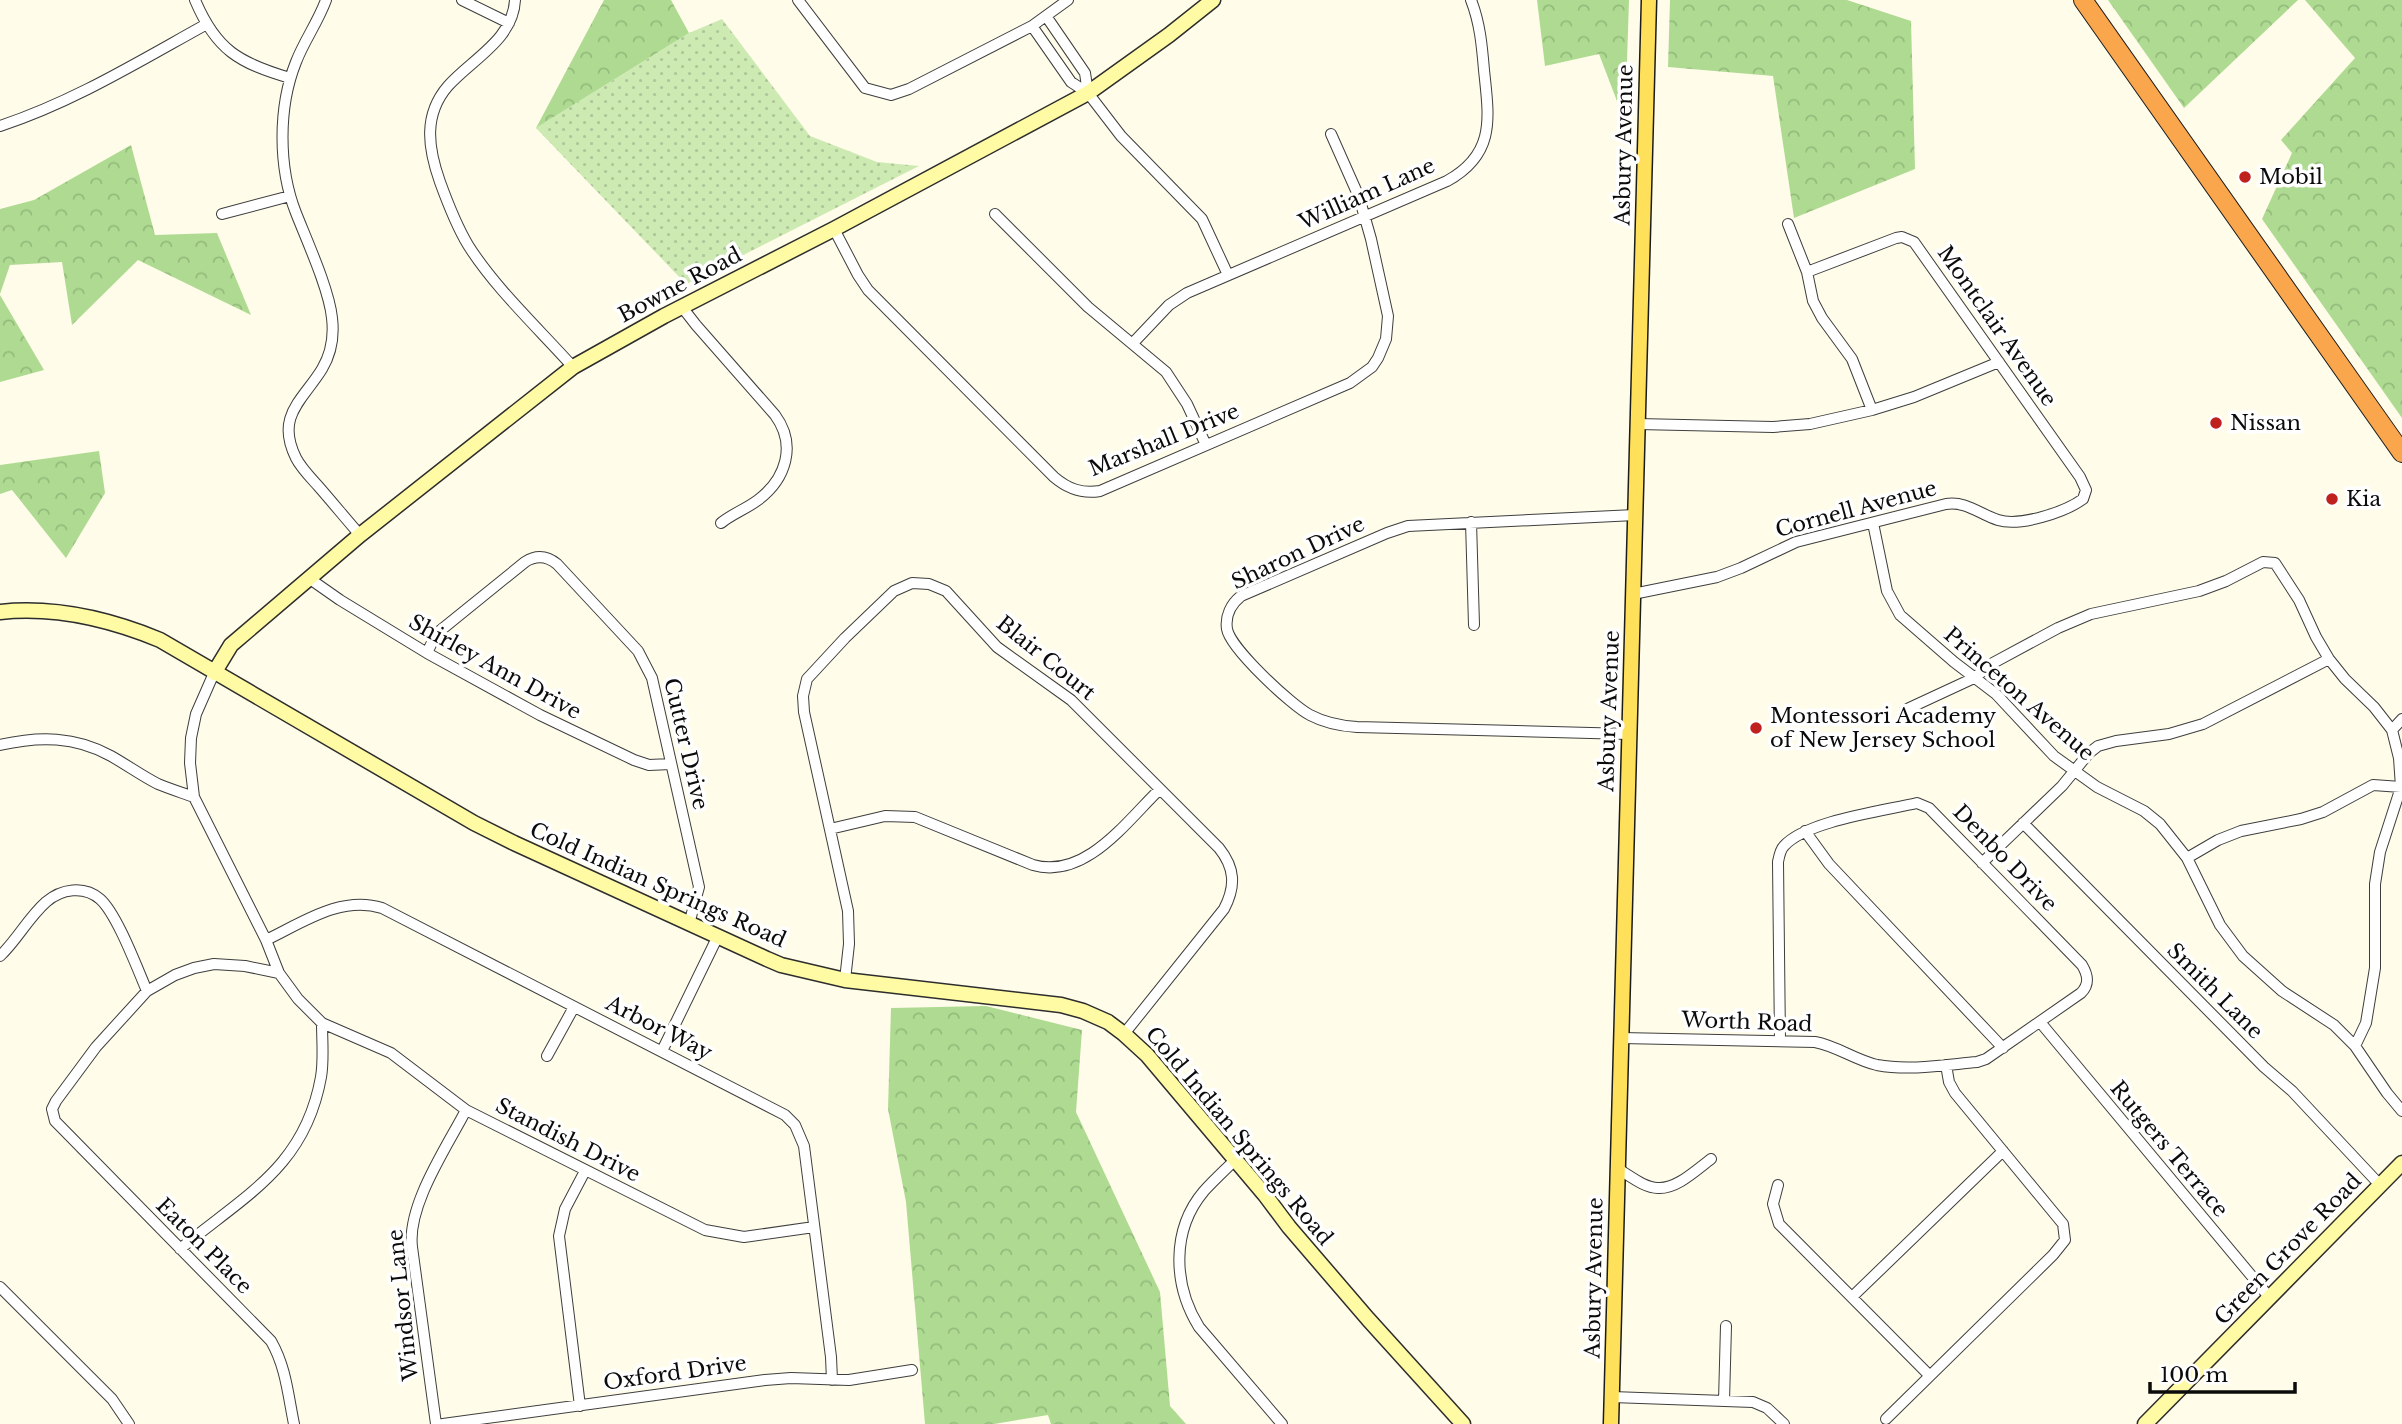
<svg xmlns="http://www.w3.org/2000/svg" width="2402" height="1424" viewBox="0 0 2402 1424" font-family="'Libre Baskerville',serif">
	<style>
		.grass { fill: url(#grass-dots) }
		.forest { fill: url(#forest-crowns) }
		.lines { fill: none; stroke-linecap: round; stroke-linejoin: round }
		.street-casing { stroke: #3e3e3e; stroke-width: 12 }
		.secondary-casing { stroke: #2d2d2d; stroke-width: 17 }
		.primary-casing { stroke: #1c1c1c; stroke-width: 17 }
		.highway-casing { stroke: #1c1c1c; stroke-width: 20 }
		.street { stroke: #fff; stroke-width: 10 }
		.secondary { stroke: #fffba4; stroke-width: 14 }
		.primary { stroke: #fee05a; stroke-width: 14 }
		.highway { stroke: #faa64c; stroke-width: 18 }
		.poi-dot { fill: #bf211f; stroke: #fff; stroke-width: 2.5 }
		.labels { text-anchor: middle; stroke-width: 7; stroke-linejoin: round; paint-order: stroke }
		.street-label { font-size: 21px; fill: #0b0b0b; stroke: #fff }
		.poi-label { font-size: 21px; fill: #0b0b0b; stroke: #fff; text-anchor: start }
	</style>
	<defs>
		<pattern id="grass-dots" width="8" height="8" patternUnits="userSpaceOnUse" patternTransform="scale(1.75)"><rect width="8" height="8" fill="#cceab2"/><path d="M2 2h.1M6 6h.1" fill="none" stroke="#aec798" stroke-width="1.8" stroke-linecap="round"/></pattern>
		<pattern id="forest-crowns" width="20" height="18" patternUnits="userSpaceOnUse" patternTransform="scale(1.75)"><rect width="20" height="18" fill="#aedb91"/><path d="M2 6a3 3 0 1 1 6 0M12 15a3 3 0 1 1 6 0" fill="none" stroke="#94bb7c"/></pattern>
	</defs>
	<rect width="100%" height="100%" fill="#fffce9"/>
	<path class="grass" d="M 722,19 L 810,136 L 877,162 L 919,166 L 686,284 L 536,128 L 689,33 Z"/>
	<path class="forest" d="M 604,0 L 671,0 L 689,33 L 536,128 Z
		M 1537,0 L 1629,0 L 1625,122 L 1599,54 L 1545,66 Z
		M 1670,0 L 1847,0 L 1911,21 L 1915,169 L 1794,218 L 1773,76 L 1668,67 Z
		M 2108,0 L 2298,0 L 2184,108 Z
		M 2305,0 L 2402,0 L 2402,418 L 2262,219 L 2292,153 L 2281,140 L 2355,58 Z
		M 131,145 L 155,235 L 217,233 L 251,315 L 138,260 L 72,325 L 62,262 L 10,265 L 0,294 L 0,209 L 34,200 Z
		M 0,295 L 44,370 L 0,382 Z
		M 99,451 L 105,493 L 66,558 L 12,490 L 0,494 L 0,465 Z
		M 986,1006 L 1082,1030 L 1076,1112 L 1160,1292 L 1170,1406 L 1186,1424 L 1051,1424 L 1048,1415 L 994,1424 L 925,1424 L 906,1202 L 888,1109 L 891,1008 Z"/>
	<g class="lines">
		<defs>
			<path id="street" d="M 195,0 C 216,50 239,63 290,78
				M 326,0 C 318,22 304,41 296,62 C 278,107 278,167 296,213 C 307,241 329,289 332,318 C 334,335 331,354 322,369 C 303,400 275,416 296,458 C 301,468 311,478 319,487 C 333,503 346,519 360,535
				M 462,0 L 509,23
				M 515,0 C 513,40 472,59 448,86 C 423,115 428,148 440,182 C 448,204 456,225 468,245 C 495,288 539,329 573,367
				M 798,0 L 865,88 L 891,95 L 909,89 L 1032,26 L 1068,0
				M 1046,16 L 1085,73 L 1088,93
				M 1032,26 L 1071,82 L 1088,93 L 1121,136 L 1202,219 L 1228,275
				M 0,126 C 73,102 138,62 205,25
				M 222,214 L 290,196
				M 995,214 L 1088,307 L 1166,372 L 1187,404 L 1206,445
				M 1788,224 L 1807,272 L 1813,301 L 1822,318 L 1852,359 L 1872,410
				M 834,229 L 858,275 L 868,290 L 1054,477 C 1068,489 1082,494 1100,491 L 1350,383 L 1372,367 L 1378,358 L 1386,339 L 1388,316 L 1371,239 L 1359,197 L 1331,134
				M 682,307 L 696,325 L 775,415 C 797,445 786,479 758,500 C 746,509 732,514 721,523
				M 1133,343 L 1169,305 L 1187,293 L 1447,181 C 1496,154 1489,118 1484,70 C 1482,46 1480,23 1471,0
				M 1638,424 L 1773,427 L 1810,424 L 1872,410 L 1914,397 L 1999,362
				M 1471,522 L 1474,625
				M 1873,523 L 1887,591 L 1900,615 L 1954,662 L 1996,694 L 2054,756 L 2097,787 L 2144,811 L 2160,824 L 2187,858 L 2220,925 L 2243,956 L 2282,991 L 2334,1025 L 2355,1046 L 2387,1093 L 2402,1111
				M 310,579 L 340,600 L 427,653 L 540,715 L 634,760 L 649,765 L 671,764
				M 1633,594 L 1717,577 L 1741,568 L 1796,542 L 1946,504 C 1967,501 1979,514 1998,520 C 2020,527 2065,512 2083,499 L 2086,490 L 2080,477 L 1914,242 L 1902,237 L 1896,238 L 1807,272
				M 427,653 L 436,634 L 525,562 C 536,555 547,556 557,564 L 638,651 L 652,678 L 699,887 L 689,924
				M 214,673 L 196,714 L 191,738 L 190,763 L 194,797 L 266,940 L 279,973
				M 1905,710 L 1974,678 L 1993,663 L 2058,628 L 2091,614 L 2199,591 L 2226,581 L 2263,562 L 2275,563 L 2299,600 L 2316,637 L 2329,659 L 2345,679 L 2374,707 L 2392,730 L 2399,758 L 2401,787 L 2380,852 L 2375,884 L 2375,968 L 2366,1023 L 2355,1046
				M 2392,730 L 2402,719
				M 1629,734 L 1357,727 C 1341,726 1325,723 1310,715 C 1292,706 1230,648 1227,629 C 1225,616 1231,604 1241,596 L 1387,533 L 1408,526 L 1635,515
				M 0,745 C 39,736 75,736 111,756 C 127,765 142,776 158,784 C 170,789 183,793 194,797
				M 2023,823 L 2264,1067 L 2292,1091 L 2380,1185
				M 830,829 L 885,816 L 915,817 L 1033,865 C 1085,880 1126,822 1159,790
				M 1805,831 L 1829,864 L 2003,1048
				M 2187,858 L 2218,840 L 2241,831 L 2301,819 L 2323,812 L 2373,785 L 2401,787
				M 1982,863 L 2062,786 L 2089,753 L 2098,746 L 2116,741 L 2169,734 L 2203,724 L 2329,659
				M 266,940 C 302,923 341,895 382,908 L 785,1115 L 795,1125 L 804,1146 L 831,1357 L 832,1380
				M 0,956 C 17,940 28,918 46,902 C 61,889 84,885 100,899 C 117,914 137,968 147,991
				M 845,980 L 849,944 L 848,911 L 804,712 L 803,696 L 807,679 L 845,638 L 894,591 L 912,583 L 929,584 L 946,591 L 997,647 L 1071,700 L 1219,848 C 1235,868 1236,886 1224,909 L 1124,1034
				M 2040,1022 L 2270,1298
				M 322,1023 L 391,1053 L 466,1110 L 705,1230 L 744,1237 L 814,1227
				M 1621,1038 L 1815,1042 C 1837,1046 1855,1060 1877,1065 C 1909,1071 1944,1065 1977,1062 L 1986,1059 L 2081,993 C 2090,984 2088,975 2082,965 L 1929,808 L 1917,803 C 1883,811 1806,821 1784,846 C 1780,850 1779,857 1778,862 L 1780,1041
				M 662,1051 L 717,938
				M 547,1056 L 574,1007
				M 1235,1160 C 1225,1170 1214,1180 1204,1191 C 1171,1230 1173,1285 1199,1327 L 1282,1424
				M 1618,1169 C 1629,1175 1644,1188 1658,1188 C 1677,1189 1696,1170 1711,1159
				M 1778,1185 L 1773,1204 L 1779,1224 L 1929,1375
				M 180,1249 C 245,1195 305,1167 321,1077 C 324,1060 322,1041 322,1023 L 298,999 L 279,973 L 245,966 L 214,964 L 194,968 L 175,975 L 147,991 L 96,1047 L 56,1101 L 52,1109 L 55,1121 L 271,1341 C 286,1367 288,1395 294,1424
				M 0,1287 L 112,1399 L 129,1424
				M 1852,1297 L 2003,1151
				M 1612,1397 L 1753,1402 L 1767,1408 L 1784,1424
				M 1724,1401 L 1726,1326
				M 580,1406 L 559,1236 L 565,1209 L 585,1171
				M 1886,1419 L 2053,1255 L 2065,1240 L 2063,1224 L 1955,1093 L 1949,1082 L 1946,1065
				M 436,1424 L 412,1247 C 407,1205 447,1147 466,1110
				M 443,1424 L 765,1380 L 791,1378 L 849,1380 L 912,1370"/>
			<path id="secondary" d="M 0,612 C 56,606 109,619 160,640 L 474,823 L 514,843 L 767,959 L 781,965 L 845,980 L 1061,1005 L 1083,1011 L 1108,1022 L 1124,1034 L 1147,1055 L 1265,1195 L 1289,1227 L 1368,1319 L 1463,1424
				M 214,673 L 231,645 L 360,535 L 573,367 L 664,316 L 834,229 L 1088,93 L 1169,35 L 1213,0
				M 2145,1424 L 2402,1163"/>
			<path id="primary" d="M 1611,1424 L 1649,0"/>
			<path id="highway" d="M 2083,0 L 2402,453"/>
		</defs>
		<use href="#street" class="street-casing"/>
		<use href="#secondary" class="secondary-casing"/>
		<use href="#primary" class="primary-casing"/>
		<use href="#highway" class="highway-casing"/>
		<use href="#street" class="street"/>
		<use href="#secondary" class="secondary"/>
		<use href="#primary" class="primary"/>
		<use href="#highway" class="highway"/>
	</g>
	<g class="poi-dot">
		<circle cx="2245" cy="177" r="7"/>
		<circle cx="2216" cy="423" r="7"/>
		<circle cx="2332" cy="499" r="7"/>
		<circle cx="1756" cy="728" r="7"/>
	</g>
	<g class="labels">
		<g class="street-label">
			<text transform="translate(1624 145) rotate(-89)" y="7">Asbury Avenue</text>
			<text transform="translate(1367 194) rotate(-24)" y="7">William Lane</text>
			<text transform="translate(680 285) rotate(-28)" y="7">Bowne Road</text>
			<text transform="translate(1997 326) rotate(55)" y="7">Montclair Avenue</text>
			<text transform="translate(1164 440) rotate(-22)" y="7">Marshall Drive</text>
			<text transform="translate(1856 509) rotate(-15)" y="7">Cornell Avenue</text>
			<text transform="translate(1298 553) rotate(-25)" y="7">Sharon Drive</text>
			<text transform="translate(1046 658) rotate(39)" y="7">Blair Court</text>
			<text transform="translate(495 667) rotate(29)" y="7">Shirley Ann Drive</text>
			<text transform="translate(2019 694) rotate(41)" y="7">Princeton Avenue</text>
			<text transform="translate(1609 711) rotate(-88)" y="7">Asbury Avenue</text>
			<text transform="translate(686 744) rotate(77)" y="7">Cutter Drive</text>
			<text transform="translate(2005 858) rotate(46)" y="7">Denbo Drive</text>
			<text transform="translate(658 885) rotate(24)" y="7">Cold Indian Springs Road</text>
			<text transform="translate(2215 991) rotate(45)" y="7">Smith Lane</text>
			<text transform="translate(1747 1022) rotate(2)" y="7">Worth Road</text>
			<text transform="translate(659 1028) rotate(27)" y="7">Arbor Way</text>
			<text transform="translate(1239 1136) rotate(50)" y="7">Cold Indian Springs Road</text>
			<text transform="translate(568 1140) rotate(27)" y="7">Standish Drive</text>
			<text transform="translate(2169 1149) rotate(50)" y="7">Rutgers Terrace</text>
			<text transform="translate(204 1246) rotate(45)" y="7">Eaton Place</text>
			<text transform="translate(2288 1249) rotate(-46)" y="7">Green Grove Road</text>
			<text transform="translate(1594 1278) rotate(-89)" y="7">Asbury Avenue</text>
			<text transform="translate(403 1305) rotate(-96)" y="7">Windsor Lane</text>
			<text transform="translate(675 1373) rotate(-8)" y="7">Oxford Drive</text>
		</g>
		<g class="poi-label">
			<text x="2259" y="184">Mobil</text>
			<text x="2230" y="430">Nissan</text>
			<text x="2346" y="506">Kia</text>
			<text x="1770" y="723">Montessori Academy<tspan x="1770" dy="24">of New Jersey School</tspan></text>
		</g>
	</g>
	<path d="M2150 1382v10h145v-10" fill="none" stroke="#0b0b0b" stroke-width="3.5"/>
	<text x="2160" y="1382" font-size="21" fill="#0b0b0b" stroke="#ffffff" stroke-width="5" paint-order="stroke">100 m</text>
</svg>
